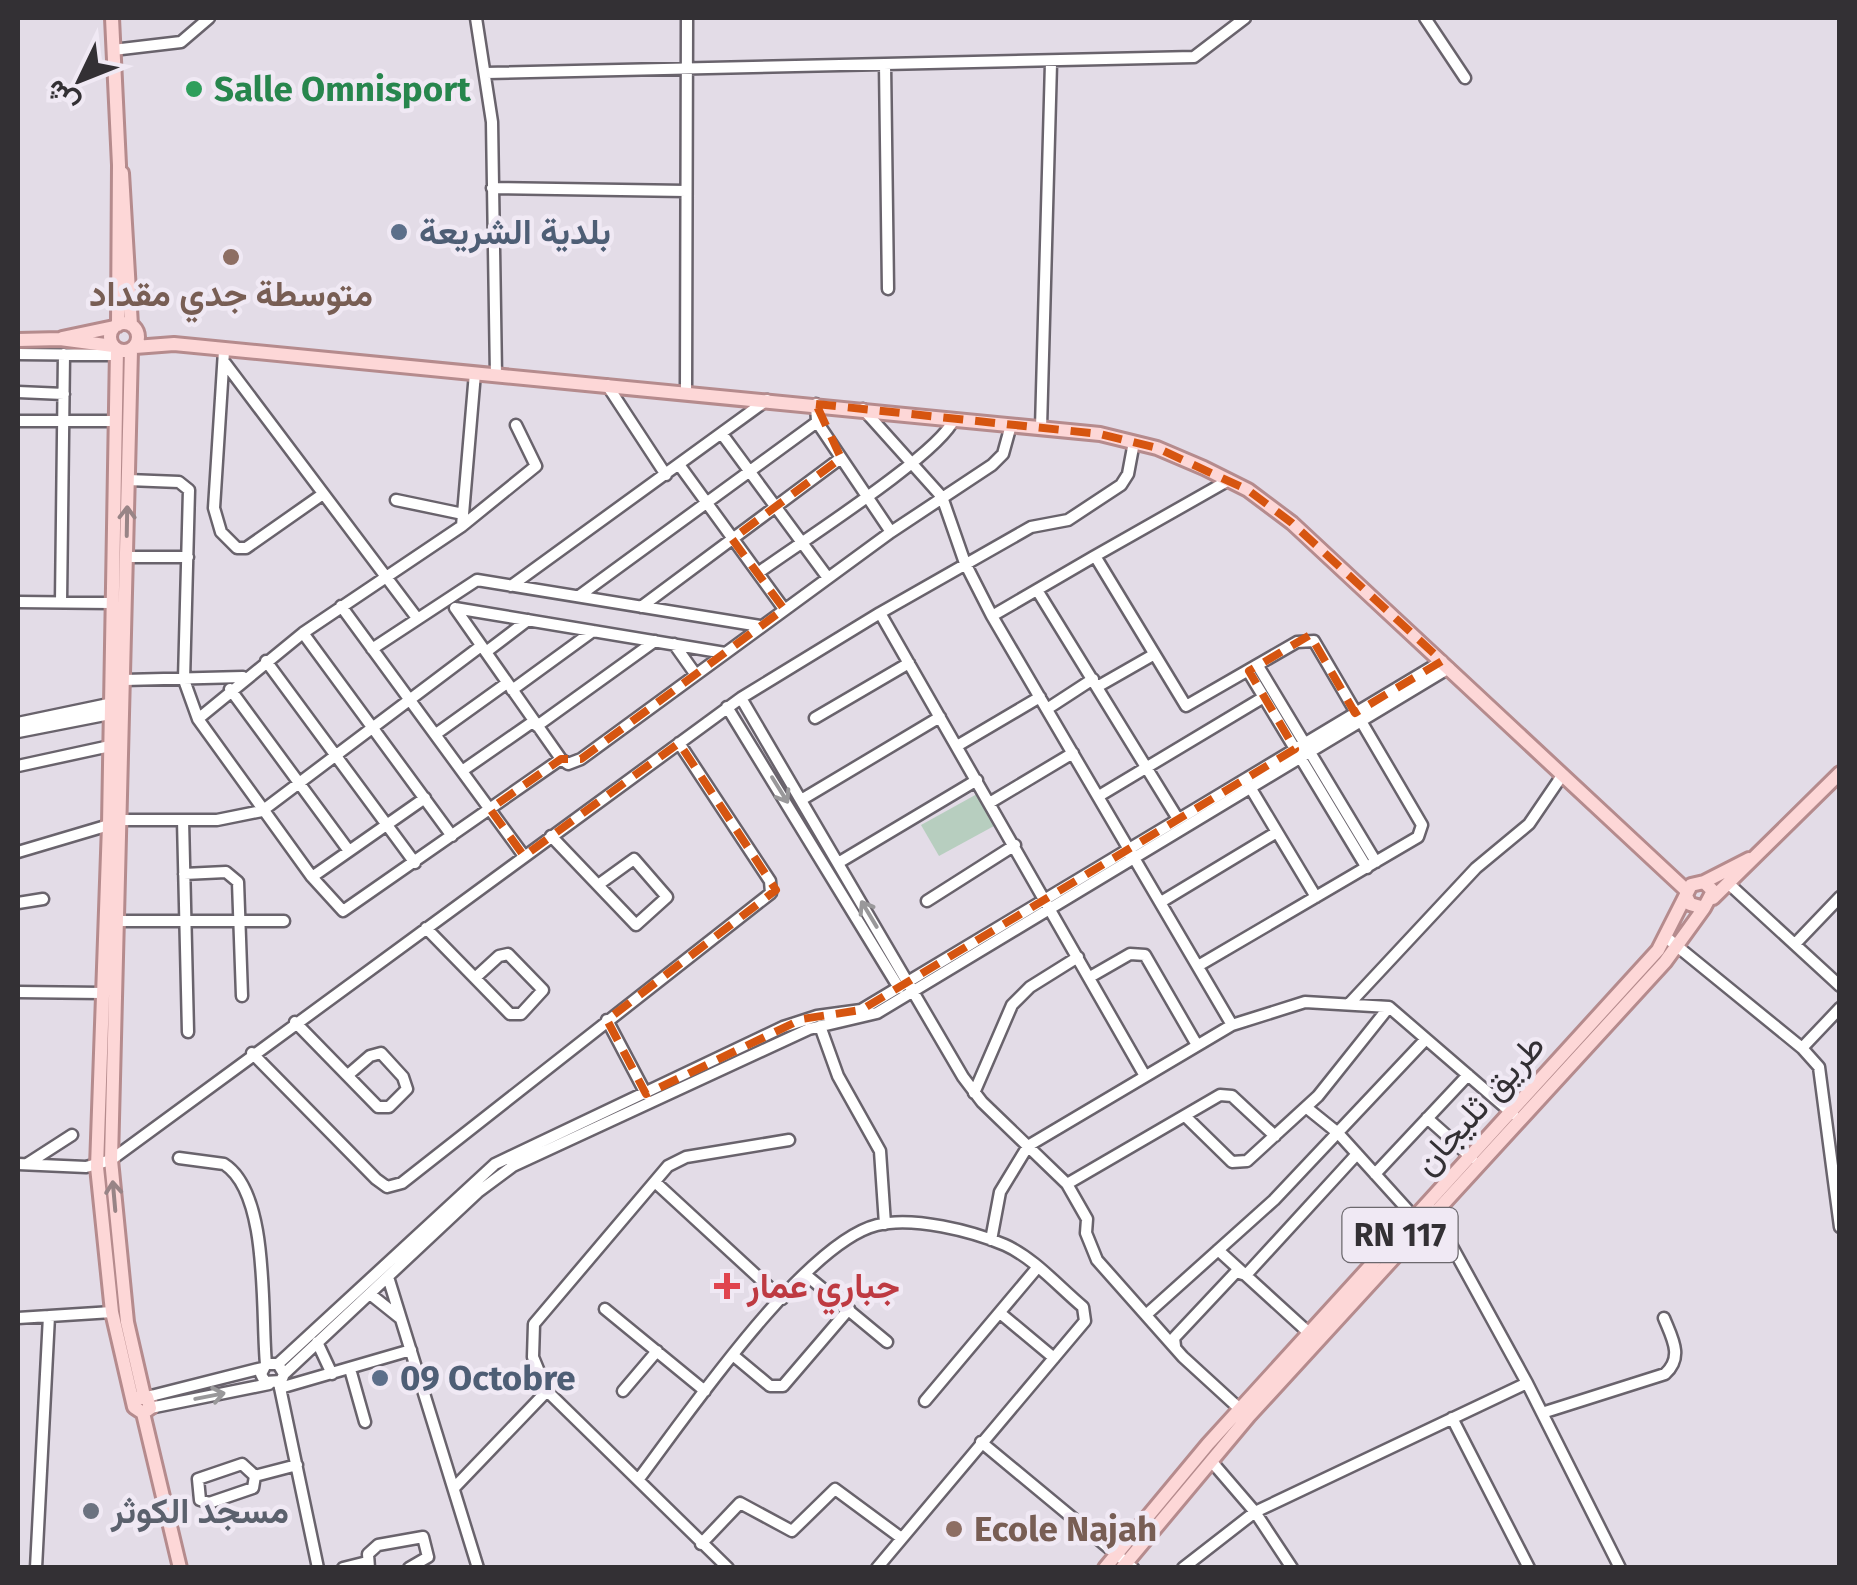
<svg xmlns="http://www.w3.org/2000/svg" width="1857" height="1585" viewBox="0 0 1857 1585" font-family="'Fira Sans',Vazirmatn,sans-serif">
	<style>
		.green { fill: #b7cebf }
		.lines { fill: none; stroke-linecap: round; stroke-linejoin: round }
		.minor-casing { stroke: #69636c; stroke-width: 15 }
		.major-casing { stroke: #b58b8d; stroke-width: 18 }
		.minor { stroke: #fff; stroke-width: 10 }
		.major { stroke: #fdd7d7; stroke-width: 12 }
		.oneway { stroke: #988486 }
		.oneway2 { stroke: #99989a }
		.marked { fill: none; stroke: #d65510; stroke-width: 8; stroke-dasharray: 20 12; stroke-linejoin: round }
		.leisure-dot { fill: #2e9e5b; stroke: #f0e9f4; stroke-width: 4 }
		.service-dot { fill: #5c6f8a; stroke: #f0e9f4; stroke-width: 4 }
		.education-dot { fill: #8d6e63; stroke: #f0e9f4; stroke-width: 4 }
		.health-dot { fill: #e0444e; stroke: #f0e9f4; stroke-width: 4 }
		.worship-dot { fill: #6b7280; stroke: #f0e9f4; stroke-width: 4 }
		.labels { text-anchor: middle; stroke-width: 9; stroke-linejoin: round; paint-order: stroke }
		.shield { fill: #f0e9f4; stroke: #6c686e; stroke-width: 2.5 }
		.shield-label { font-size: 32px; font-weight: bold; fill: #333034 }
		.leisure-label { font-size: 35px; font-weight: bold; fill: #27864d; stroke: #f0e9f4; text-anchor: start }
		.service-label { font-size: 35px; font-weight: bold; fill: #4e5e75; stroke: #f0e9f4; text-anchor: start }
		.education-label { font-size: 35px; font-weight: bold; fill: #785e54; stroke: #f0e9f4 }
		.street-label { font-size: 35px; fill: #333034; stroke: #f0e9f4 }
		.health-label { font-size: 35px; font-weight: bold; fill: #be3a42; stroke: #f0e9f4; text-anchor: start }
		.worship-label { font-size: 35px; font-weight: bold; fill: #5b616d; stroke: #f0e9f4; text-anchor: start }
	</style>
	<rect width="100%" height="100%" fill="#e3dce7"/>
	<path class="green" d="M 977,794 L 994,826 L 939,856 L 921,825 Z"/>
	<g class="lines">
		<defs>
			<path id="minor" d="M 476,18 L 492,122 L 496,375
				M 1425,18 L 1465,78
				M 113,50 L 181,42 L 209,18
				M 885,64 L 888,289
				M 486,73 L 1194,57 L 1245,18
				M 492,188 L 686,191
				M 224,351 L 214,508 L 221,532 L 237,548 L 246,548 L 323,494
				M 18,354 L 117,355
				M 225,363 L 417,618
				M 607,385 L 666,475
				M 18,392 L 64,394
				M 686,392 L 687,18
				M 816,404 L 817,422 L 891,532
				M 863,409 L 942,497 L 965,563 L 992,616
				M 18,421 L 115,421
				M 1041,428 L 1051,63
				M 722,434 L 828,578
				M 680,466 L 784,609
				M 128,480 L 179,482 L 189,490 L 184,680 L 198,719 L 312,877 L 343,911 L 561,759 L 568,764 L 581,759 L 891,532 L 992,465 L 1003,454 L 1011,425
				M 396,500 L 463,514
				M 462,526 L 536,466 L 516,425
				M 1095,556 L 1229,480
				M 127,557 L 188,557
				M 758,573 C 796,545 940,454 954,419
				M 511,586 L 767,400
				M 1037,590 L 1178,819
				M 579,596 L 817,422
				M 18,602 L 112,603
				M 61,602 L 64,354
				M 341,606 L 524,856
				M 641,607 L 841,458
				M 455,608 L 725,653
				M 455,608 L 561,759
				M 880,613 L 1031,527 L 1068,520 L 1121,485 L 1128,474 L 1134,442
				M 303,633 L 452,836
				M 674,644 L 696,675
				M 372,649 L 477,580 L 760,626
				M 486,652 L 528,620
				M 266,661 L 415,863
				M 1258,666 L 1376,862
				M 1248,671 L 1367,868
				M 124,680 L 243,677
				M 1097,687 L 1153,655
				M 230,689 L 349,851
				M 512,690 L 593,631
				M 741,698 L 963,1077 L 982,1102 L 1067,1184 L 1220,1095 L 1232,1096 L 1275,1136
				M 727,707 L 899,988
				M 1047,709 L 1093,679
				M 815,718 L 909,663
				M 198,719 L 303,633 L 462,526 L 475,373
				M 18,723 L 118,702
				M 537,726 L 655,641
				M 18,732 L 115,713
				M 436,734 L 507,683
				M 957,746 L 1040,697
				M 18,766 L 110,746
				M 462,771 L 534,721
				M 1250,787 L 1316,897
				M 1099,796 L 1264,697
				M 801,800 L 940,717
				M 991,802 L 1073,753
				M 121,820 L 217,820 L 262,811 L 481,646
				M 183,820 L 188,1032
				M 551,836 L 636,925 L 667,897 L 634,859 L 598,885
				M 18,852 L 109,825
				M 838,863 L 977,780
				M 184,874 L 226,872 L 238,882 L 242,996
				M 312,877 L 425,798
				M 1729,884 L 1840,986
				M 927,901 L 1015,845
				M 1161,902 L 1277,832
				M 18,903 L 43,899
				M 110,921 L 284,921
				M 426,928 L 510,1014 L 521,1014 L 543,990 L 508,954 L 499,956 L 475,978
				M 1667,938 L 1802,1048 L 1819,1067 L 1840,1227
				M 1795,944 L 1840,897
				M 1090,977 L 1130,954 L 1145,955 L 1197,1045
				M 18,992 L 103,993
				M 1349,1004 L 1476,868 L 1529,824 L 1561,777
				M 607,1020 L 646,1094
				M 295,1022 L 378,1107 L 389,1107 L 407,1089 L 403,1077 L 381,1053 L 370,1056 L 348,1075
				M 1232,1025 L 1305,1002 L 1389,1007
				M 820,1026 L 838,1076 L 880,1151 L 885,1224
				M 1802,1048 L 1840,1008
				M 252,1053 L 376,1179 L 387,1187 L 402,1183 L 771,893 L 770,881 L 679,743
				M 974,1093 L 1012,1005 L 1030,987 L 1078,957
				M 1307,1108 L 1338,1133 L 1415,1218
				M 1185,1116 L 1232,1162 L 1247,1161 L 1318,1096 L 1389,1007 L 1513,1114
				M 1427,1118 L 1472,1158
				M 179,1158 L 224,1164 C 270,1193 261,1313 266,1364
				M 18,1164 L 86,1167 L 111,1160 L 741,698 L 880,613 L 1145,1076
				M 27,1164 L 72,1135
				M 1375,1174 L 1468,1075
				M 655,1182 L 782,1299
				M 1067,1184 L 1087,1219 L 1086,1233 L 1097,1260 L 1183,1357 L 1242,1411
				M 991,1240 L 1000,1192 L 1028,1146 L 1232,1025 L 992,616 L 1095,556 L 1186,706 L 1297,642 L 1314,641 L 1422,825 L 1418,837 L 1198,966
				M 1218,1250 L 1309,1333
				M 806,1275 L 887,1342
				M 388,1277 L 478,1568
				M 370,1294 L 400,1318
				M 605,1309 L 705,1391
				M 1000,1313 L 1054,1358
				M 1147,1314 L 1274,1200 L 1426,1039
				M 18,1318 L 112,1312
				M 317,1342 L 332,1374
				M 1175,1346 L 1174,1338 L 1236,1272 L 1246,1275 L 1357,1154
				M 734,1356 L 770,1386 L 783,1386 L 849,1309
				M 278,1364 L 284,1374 L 281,1381 L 265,1382 L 261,1374 L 266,1364 L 278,1364 L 495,1164 L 783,1027 L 817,1016 L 861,1010 L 1442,661
				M 350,1369 L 365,1422
				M 284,1374 L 478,1192 L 513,1166 L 809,1029 L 877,1013 L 1449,668
				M 279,1383 L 318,1568
				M 1527,1383 L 1620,1568
				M 280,1388 L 411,1350
				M 623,1391 L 657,1351
				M 147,1397 L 262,1368
				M 925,1401 L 1037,1268
				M 150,1408 L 269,1384
				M 1542,1413 L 1665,1374 C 1684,1357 1672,1338 1664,1318
				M 1452,1418 L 1529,1568
				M 981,1442 L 1133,1568
				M 1212,1462 L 1255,1512 L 1292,1568
				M 242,1464 L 255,1476 L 253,1488 L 209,1503 L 200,1500 L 198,1479 Z
				M 255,1476 L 297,1465
				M 638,1480 C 685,1418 804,1243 877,1225 C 913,1216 972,1231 1005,1245 C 1034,1258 1059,1287 1083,1307 L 1085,1321 L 877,1568
				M 454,1488 L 547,1391
				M 701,1544 L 740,1503 L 792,1531 L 835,1489 L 900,1537
				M 36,1568 L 49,1316
				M 343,1568 L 367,1562
				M 369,1568 L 368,1554 L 378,1545 L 423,1537 L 428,1557 L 409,1568
				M 728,1568 L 547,1391 L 533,1357 L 534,1324 L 668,1166 L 686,1157 L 789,1140
				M 1183,1568 L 1255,1512 L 1527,1383 L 1432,1210"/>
			<path id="major" d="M 112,18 L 119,165 L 118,325
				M 122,173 L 131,325
				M110 337a14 14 0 1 1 28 0a14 14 0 1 1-28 0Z
				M 62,338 L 114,327
				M 18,340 L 60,339 L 113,346
				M 135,347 L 174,344 L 1100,434 L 1157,448 L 1204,468 L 1248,490 L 1292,523 L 1687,891
				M 117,349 L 109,825 L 97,1167 L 112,1312 L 134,1407 L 143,1413 L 150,1408 L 147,1397 L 135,1399
				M 131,350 L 111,1160 L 127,1322 L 144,1396
				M 1704,882 L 1749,859
				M 1713,898 L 1840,773
				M 143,1413 L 180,1568
				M 1105,1568 L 1208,1444 L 1658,950 L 1691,885 L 1704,882 L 1713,891 L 1704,908 L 1690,904 L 1687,898
				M 1122,1568 L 1249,1416 L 1665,962 L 1704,908"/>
		</defs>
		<use href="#minor" class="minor-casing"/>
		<use href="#major" class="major-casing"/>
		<use href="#minor" class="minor"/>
		<use href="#major" class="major"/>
	</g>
	<defs><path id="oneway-shaft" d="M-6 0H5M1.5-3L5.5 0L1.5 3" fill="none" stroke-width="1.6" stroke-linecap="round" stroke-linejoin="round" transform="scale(2.5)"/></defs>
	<g class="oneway">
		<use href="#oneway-shaft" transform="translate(127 521) rotate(-89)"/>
		<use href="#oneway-shaft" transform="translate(114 1196) rotate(-95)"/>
	</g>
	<g class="oneway2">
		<use href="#oneway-shaft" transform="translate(780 790) rotate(58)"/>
		<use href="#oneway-shaft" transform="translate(869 914) rotate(-121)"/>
		<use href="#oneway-shaft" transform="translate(210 1396) rotate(-11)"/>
	</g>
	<path class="marked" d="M 816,404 L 1100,434 L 1157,448 L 1248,490 L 1292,523 L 1442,661 L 1355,713 L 1310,635 L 1249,671 L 1295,749 L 861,1010 L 802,1019 L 646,1094 L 607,1020 L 776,890 L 679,743 L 524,856 L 490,809 L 561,759 L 581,759 L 784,609 L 732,539 L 841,458 Z"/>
	<circle class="leisure-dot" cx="194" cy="89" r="10"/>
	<g class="service-dot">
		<circle cx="399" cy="232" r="10"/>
		<circle cx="380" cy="1378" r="10"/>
	</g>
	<g class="education-dot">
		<circle cx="231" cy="257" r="10"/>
		<circle cx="954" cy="1529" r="10"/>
	</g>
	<path class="health-dot" d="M722 1271h10v10h10v10h-10v10h-10v-10h-10v-10h10z"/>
	<circle class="worship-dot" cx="91" cy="1511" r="10"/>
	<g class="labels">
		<rect class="shield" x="1342.5" y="1208" width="115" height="54" rx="8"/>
		<g class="shield-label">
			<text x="1400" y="1246">RN 117</text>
		</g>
		<g class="leisure-label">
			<text x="214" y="101">Salle Omnisport</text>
		</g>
		<g class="service-label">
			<text x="419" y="244">بلدية الشريعة</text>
			<text x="400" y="1390">09 Octobre</text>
		</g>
		<g class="education-label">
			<text x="231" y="306">متوسطة جدي مقداد</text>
			<text x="974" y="1541" text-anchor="start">Ecole Najah</text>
		</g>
		<g class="street-label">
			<text transform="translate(1479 1104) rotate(-48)" y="12">طريق ثليجان</text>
		</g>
		<g class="health-label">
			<text x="747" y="1298">جباري عمار</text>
		</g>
		<g class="worship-label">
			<text x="111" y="1523">مسجد الكوثر</text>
		</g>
	</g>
	<rect width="1857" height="1585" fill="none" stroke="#333034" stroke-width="40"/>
	<g transform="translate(80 80) rotate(227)" stroke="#f0e9f4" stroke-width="8" paint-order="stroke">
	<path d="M0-8L18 38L0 25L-18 38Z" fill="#333034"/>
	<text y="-15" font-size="28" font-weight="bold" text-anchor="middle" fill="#333034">ش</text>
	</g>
</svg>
